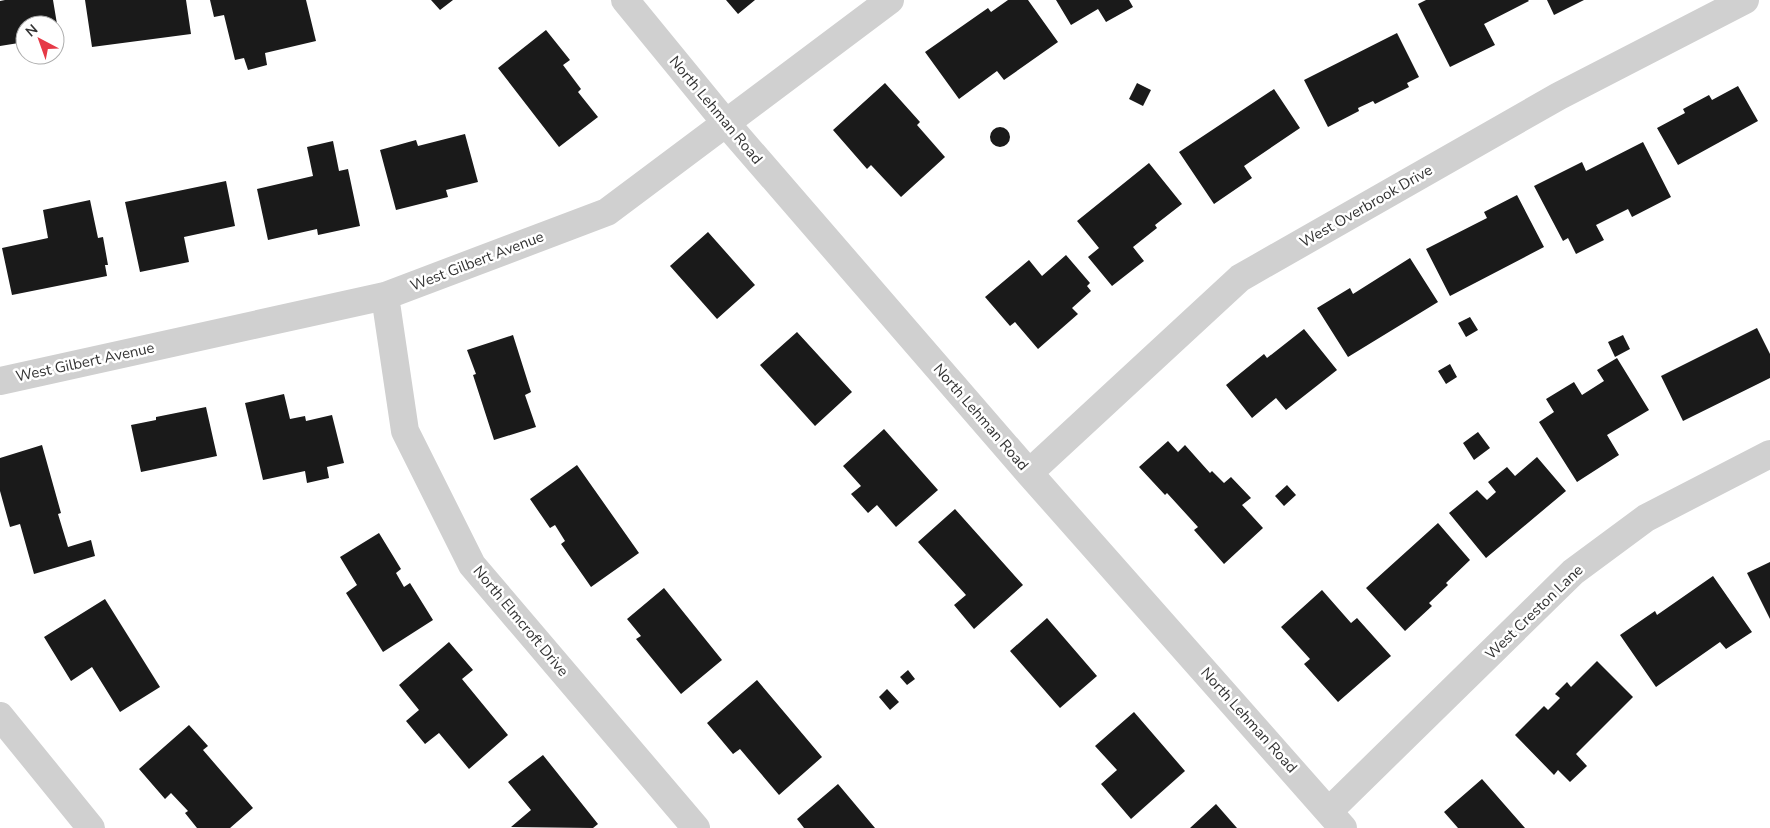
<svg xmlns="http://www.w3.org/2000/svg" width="1770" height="828" viewBox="0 0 1770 828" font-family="'Nunito Sans',sans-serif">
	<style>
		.building { fill: #1a1a1a }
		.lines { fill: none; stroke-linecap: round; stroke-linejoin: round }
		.minor { stroke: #d0d0d0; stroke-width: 28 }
		.labels { text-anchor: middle; stroke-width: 5; stroke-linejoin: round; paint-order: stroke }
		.street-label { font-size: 15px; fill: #333; stroke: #fff }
	</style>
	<rect width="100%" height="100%" fill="#fff"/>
	<path class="building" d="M 5,0 L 53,0 L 59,36 L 55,37 L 55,25 L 25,25 L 25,42 L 0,46 L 0,1 Z
		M 85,0 L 186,0 L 191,34 L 92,47 Z
		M 210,0 L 306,0 L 316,41 L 265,53 L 267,65 L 248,70 L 244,58 L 235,60 L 224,15 L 214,17 Z
		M 431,0 L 453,0 L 440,10 Z
		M 726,0 L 755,0 L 738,14 Z
		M 1008,0 L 1028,0 L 1058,42 L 1004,80 L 997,71 L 959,99 L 925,52 L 988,8 L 991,12 Z
		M 1056,0 L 1129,0 L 1133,7 L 1106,22 L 1098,9 L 1071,25 Z
		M 1426,0 L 1528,0 L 1529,1 L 1484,24 L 1495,45 L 1450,67 L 1418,4 Z
		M 1547,0 L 1584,0 L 1554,15 Z
		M 546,30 L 570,60 L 563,65 L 581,89 L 578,92 L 598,117 L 559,147 L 498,68 Z
		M 1397,33 L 1419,77 L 1407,83 L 1409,87 L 1375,104 L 1373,101 L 1358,108 L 1359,111 L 1328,127 L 1304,80 Z
		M 885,83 L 920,122 L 917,125 L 945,157 L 901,197 L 871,165 L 867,169 L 833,130 Z
		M 1137,83 L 1151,90 L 1143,106 L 1129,99 Z
		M 1738,86 L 1758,121 L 1678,165 L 1657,128 L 1685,113 L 1683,109 L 1709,95 L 1712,100 Z
		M 1274,89 L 1300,128 L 1244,166 L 1252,178 L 1214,204 L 1179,152 Z
		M990 137a10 10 0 1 1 20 0a10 10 0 1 1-20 0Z
		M 465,134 L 478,182 L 446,190 L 448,197 L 396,210 L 380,150 L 416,140 L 418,146 Z
		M 333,141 L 339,171 L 348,169 L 360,226 L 318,235 L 317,229 L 268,240 L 257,189 L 313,176 L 307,147 Z
		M 1643,142 L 1671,197 L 1632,217 L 1628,209 L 1596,225 L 1604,240 L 1576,254 L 1568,238 L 1563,241 L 1534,186 L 1582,162 L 1586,171 Z
		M 1149,163 L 1182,204 L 1155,225 L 1157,228 L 1133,247 L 1144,261 L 1112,286 L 1088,257 L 1099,248 L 1077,221 Z
		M 226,181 L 235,226 L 184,237 L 189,262 L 140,272 L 125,202 Z
		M 1517,195 L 1544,247 L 1450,296 L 1426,249 L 1487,218 L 1484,212 Z
		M 90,200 L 98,238 L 103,237 L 108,265 L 105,265 L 107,276 L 12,295 L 2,248 L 48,238 L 43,210 Z
		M 708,232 L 755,285 L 717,319 L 670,266 Z
		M 1066,255 L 1090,283 L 1087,286 L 1091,291 L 1072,308 L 1078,314 L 1038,349 L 1015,322 L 1010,326 L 985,297 L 1029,260 L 1042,276 Z
		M 1410,258 L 1438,302 L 1348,357 L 1317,308 L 1350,288 L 1353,294 Z
		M 1470,317 L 1478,330 L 1466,337 L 1458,323 Z
		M 1757,328 L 1770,354 L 1770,378 L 1683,421 L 1661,376 Z
		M 1304,329 L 1337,370 L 1286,410 L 1276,398 L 1252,418 L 1226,385 L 1264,354 L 1267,358 Z
		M 797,332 L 852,392 L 815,426 L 760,365 Z
		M 513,335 L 531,392 L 525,395 L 536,427 L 494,440 L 473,375 L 476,374 L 467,350 Z
		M 1623,335 L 1630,349 L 1615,357 L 1608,342 Z
		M 1617,358 L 1649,410 L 1607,435 L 1619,455 L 1577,482 L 1539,422 L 1554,412 L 1546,399 L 1574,382 L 1582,395 L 1604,381 L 1597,370 Z
		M 1450,364 L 1457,377 L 1446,384 L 1438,371 Z
		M 284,394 L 290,419 L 305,416 L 306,421 L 332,415 L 344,463 L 327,467 L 329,478 L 307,483 L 305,471 L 263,480 L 245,403 Z
		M 206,407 L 217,456 L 141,472 L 131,425 L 156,420 L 156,417 Z
		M 884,429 L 938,490 L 896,527 L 877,505 L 868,513 L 851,494 L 861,486 L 843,466 Z
		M 1478,432 L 1490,448 L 1474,460 L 1463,443 Z
		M 1168,441 L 1178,452 L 1185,445 L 1210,473 L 1212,471 L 1224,483 L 1231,477 L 1251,498 L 1242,505 L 1263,528 L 1224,564 L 1194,530 L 1198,527 L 1167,493 L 1165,495 L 1139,467 Z
		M 42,445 L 61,513 L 58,514 L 68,547 L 91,540 L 95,556 L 34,574 L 20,524 L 10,527 L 0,491 L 0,458 Z
		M 1537,457 L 1566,491 L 1486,558 L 1449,513 L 1477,490 L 1487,500 L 1496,492 L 1488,482 L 1507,467 L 1515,476 Z
		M 577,465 L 639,553 L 591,587 L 561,544 L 565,541 L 555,525 L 550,528 L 530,499 Z
		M 1287,485 L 1296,495 L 1284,506 L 1275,496 Z
		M 955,509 L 1023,585 L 974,629 L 954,605 L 966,595 L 918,542 Z
		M 1438,523 L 1470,560 L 1446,583 L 1448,585 L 1429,603 L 1432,606 L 1405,631 L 1366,588 Z
		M 379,533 L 401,569 L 396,573 L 404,587 L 410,583 L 433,620 L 383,652 L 346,593 L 357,585 L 340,557 Z
		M 1770,562 L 1770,619 L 1747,573 Z
		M 1713,576 L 1752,632 L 1726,649 L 1720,642 L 1656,687 L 1620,635 L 1655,611 L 1657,615 Z
		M 664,588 L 722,660 L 681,694 L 636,639 L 641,636 L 627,619 Z
		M 1322,590 L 1351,623 L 1357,618 L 1391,656 L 1338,702 L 1304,664 L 1310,659 L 1281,627 Z
		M 105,599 L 160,687 L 120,712 L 92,667 L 71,681 L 44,637 Z
		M 1047,618 L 1097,676 L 1060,708 L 1010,651 Z
		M 449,642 L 473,670 L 462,679 L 508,735 L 469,769 L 439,733 L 425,744 L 406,721 L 419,710 L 399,685 Z
		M 1597,661 L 1633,697 L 1576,754 L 1587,766 L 1570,782 L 1558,770 L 1554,775 L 1515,735 L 1544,706 L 1548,710 L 1560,698 L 1555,694 L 1567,682 L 1571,687 Z
		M 908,670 L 915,679 L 907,685 L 900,677 Z
		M 757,680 L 822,757 L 779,795 L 740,749 L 733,754 L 707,723 Z
		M 887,689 L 899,702 L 890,710 L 879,697 Z
		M 1134,712 L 1185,771 L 1131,819 L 1101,784 L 1117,770 L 1095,746 Z
		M 189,725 L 208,746 L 203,750 L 253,808 L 230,828 L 197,828 L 185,813 L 188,811 L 171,793 L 165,799 L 139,769 Z
		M 543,755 L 598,824 L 593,828 L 511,827 L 531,810 L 508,782 Z
		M 1482,779 L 1525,828 L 1458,828 L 1444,812 Z
		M 838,784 L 875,828 L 804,828 L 797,819 Z
		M 1216,804 L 1237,828 L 1190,828 Z"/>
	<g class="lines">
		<path class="minor" d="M 625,0 L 725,122 L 1029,473 L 1343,828
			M 385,296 L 405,431 L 472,565 L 696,828
			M 0,381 L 385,296 L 607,212 L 890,0
			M 1029,473 L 1240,278 L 1559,96 L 1745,0
			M 0,716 L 91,828
			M 1329,811 L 1573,572 L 1646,518 L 1770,454"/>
	</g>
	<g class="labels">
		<g class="street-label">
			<text transform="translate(716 110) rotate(50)" y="5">North Lehman Road</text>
			<text transform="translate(1366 206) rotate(-30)" y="5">West Overbrook Drive</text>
			<text transform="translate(477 261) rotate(-21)" y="5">West Gilbert Avenue</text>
			<text transform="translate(85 362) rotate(-12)" y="5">West Gilbert Avenue</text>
			<text transform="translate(981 417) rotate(49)" y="5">North Lehman Road</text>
			<text transform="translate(1534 612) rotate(-44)" y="5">West Creston Lane</text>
			<text transform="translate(521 621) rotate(50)" y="5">North Elmcroft Drive</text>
			<text transform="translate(1249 720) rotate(48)" y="5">North Lehman Road</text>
		</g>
	</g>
	<g transform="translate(40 40) rotate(319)"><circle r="24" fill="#ffffff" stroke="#adadad"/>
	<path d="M0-4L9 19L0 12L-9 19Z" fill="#e63946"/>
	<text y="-8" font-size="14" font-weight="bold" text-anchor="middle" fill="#333333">N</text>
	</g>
</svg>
